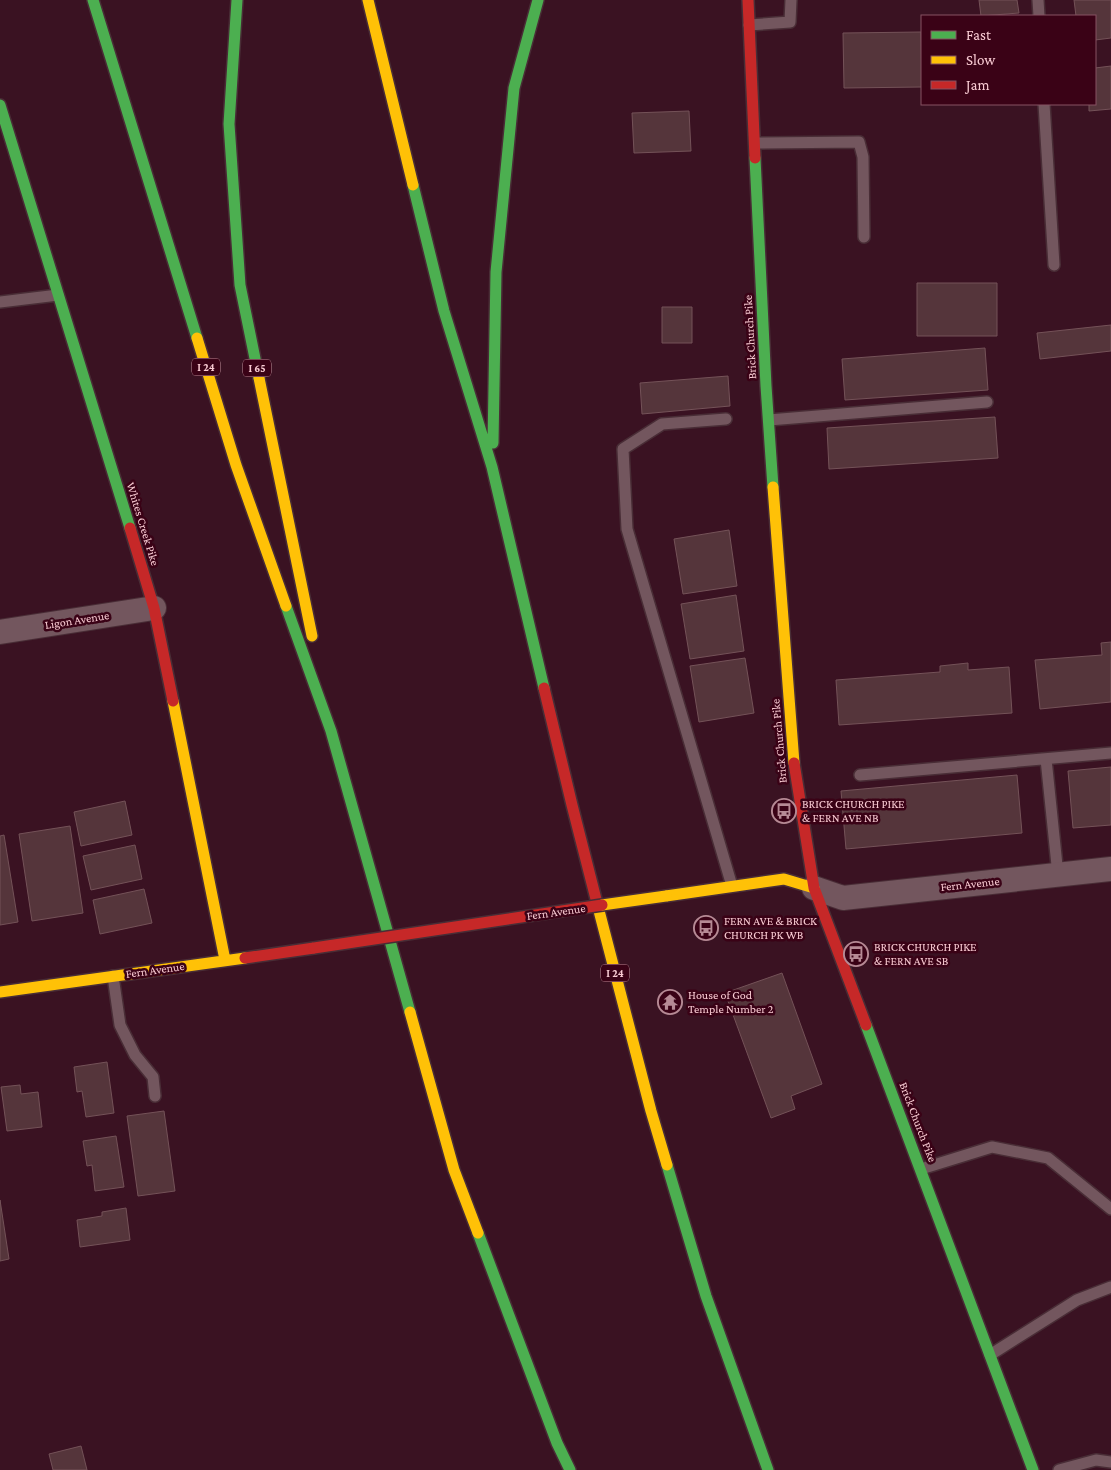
<svg xmlns="http://www.w3.org/2000/svg" width="1111" height="1470" viewBox="0 0 1111 1470" font-family="'Crimson Pro',serif">
	<style>
		.building { fill: #55353b; stroke: #745258 }
		.lines { fill: none; stroke-linecap: round; stroke-linejoin: round }
		.lane-casing { stroke: #492d36; stroke-width: 14 }
		.street-casing { stroke: #492d36; stroke-width: 26 }
		.fast-casing { stroke: #492d36; stroke-width: 14 }
		.slow-casing { stroke: #492d36; stroke-width: 14 }
		.jam-casing { stroke: #492d36; stroke-width: 14 }
		.lane { stroke: #73565e; stroke-width: 11 }
		.street { stroke: #73565e; stroke-width: 24 }
		.fast { stroke: #4caf50; stroke-width: 11 }
		.slow { stroke: #ffc107; stroke-width: 11 }
		.jam { stroke: #c62828; stroke-width: 11 }
		.slow-bridge-casing { stroke: #492d36; stroke-width: 14; stroke-linecap: butt }
		.jam-bridge-casing { stroke: #492d36; stroke-width: 14; stroke-linecap: butt }
		.slow-bridge { stroke: #ffc107; stroke-width: 11 }
		.jam-bridge { stroke: #c62828; stroke-width: 11 }
		.labels { text-anchor: middle; stroke-width: 5; stroke-linejoin: round; paint-order: stroke }
		.shield { fill: #3a0216; stroke: #c08f9a; stroke-width: 1 }
		.shield-label { font-size: 11px; font-weight: bold; fill: #f9cbd3 }
		.street-label { font-size: 12px; fill: #f9cbd3; stroke: #3a0216 }
		.poi-label { font-size: 12px; fill: #f9cbd3; stroke: #3a0216; text-anchor: start }
	</style>
	<rect width="100%" height="100%" fill="#3a1222"/>
	<path class="building" d="M 979,0 L 1017,0 L 1019,13 L 981,16 Z
		M 1074,0 L 1111,0 L 1111,38 L 1095,40 L 1095,16 L 1076,16 Z
		M 921,32 L 922,87 L 844,88 L 843,33 Z
		M 1111,66 L 1111,109 L 1089,111 L 1089,104 L 1095,104 L 1095,68 Z
		M 689,111 L 691,151 L 634,153 L 632,113 Z
		M 917,283 L 997,283 L 997,336 L 917,336 Z
		M 662,307 L 692,307 L 692,343 L 662,343 Z
		M 1111,325 L 1111,351 L 1040,359 L 1037,333 Z
		M 985,348 L 988,390 L 845,400 L 842,359 Z
		M 728,376 L 730,406 L 642,414 L 640,383 Z
		M 995,417 L 998,458 L 829,469 L 827,428 Z
		M 729,530 L 737,586 L 683,594 L 674,539 Z
		M 736,595 L 744,651 L 690,659 L 681,604 Z
		M 1111,642 L 1111,702 L 1040,709 L 1035,660 L 1102,655 L 1101,643 Z
		M 745,658 L 754,713 L 699,722 L 690,666 Z
		M 968,663 L 968,670 L 1009,667 L 1012,713 L 839,725 L 836,680 L 940,672 L 940,666 Z
		M 1111,767 L 1111,825 L 1073,828 L 1068,771 Z
		M 1017,775 L 1022,833 L 846,849 L 841,791 Z
		M 125,801 L 132,835 L 81,846 L 74,812 Z
		M 70,826 L 83,913 L 32,921 L 19,834 Z
		M 4,835 L 18,922 L 0,925 L 0,836 Z
		M 135,845 L 142,879 L 91,890 L 83,856 Z
		M 144,889 L 152,923 L 100,934 L 93,900 Z
		M 782,973 L 822,1084 L 791,1096 L 795,1109 L 771,1118 L 725,993 Z
		M 107,1062 L 114,1113 L 86,1117 L 82,1091 L 77,1092 L 74,1067 Z
		M 20,1085 L 21,1094 L 38,1092 L 42,1127 L 7,1131 L 1,1087 Z
		M 164,1111 L 175,1191 L 138,1196 L 127,1116 Z
		M 116,1136 L 124,1187 L 95,1191 L 92,1165 L 87,1166 L 83,1141 Z
		M 0,1200 L 9,1259 L 0,1261 Z
		M 126,1208 L 130,1240 L 80,1247 L 77,1220 L 102,1216 L 102,1212 Z
		M 81,1446 L 87,1470 L 53,1470 L 49,1454 Z"/>
	<g class="lines">
		<defs>
			<path id="lane" d="M 1038,0 L 1039,16
				M 749,25 L 790,22 L 791,0
				M 1044,104 L 1054,265
				M 755,143 L 859,142 L 863,157 L 864,237
				M 0,302 L 58,295
				M 726,419 L 662,424 L 623,449 L 627,529 L 732,886
				M 769,420 L 987,402
				M 1046,759 L 1058,875
				M 860,775 L 1111,753
				M 113,976 L 120,1025 L 135,1055 L 153,1077 L 155,1096
				M 921,1169 L 992,1147 L 1048,1158 L 1111,1209
				M 990,1355 L 1077,1300 L 1111,1287
				M 1059,1470 L 1096,1460 L 1111,1462"/>
			<path id="street" d="M 0,632 L 154,608
				M 814,888 L 843,898 L 1111,869"/>
			<path id="fast" d="M 93,0 L 197,338
				M 237,0 L 229,124 L 240,285 L 259,378
				M 0,105 L 130,528
				M 755,158 L 766,386 L 773,487
				M 413,185 L 444,311 L 492,467 L 544,688
				M 493,443 L 496,272 L 514,88 L 538,0
				M 286,606 L 331,731 L 410,1012
				M 866,1025 L 1033,1470
				M 667,1165 L 706,1296 L 768,1470
				M 478,1233 L 557,1443 L 570,1470"/>
			<path id="slow" d="M 368,0 L 413,185
				M 197,338 L 236,465 L 286,606
				M 259,378 L 312,636
				M 773,487 L 794,763
				M 173,701 L 225,960
				M 666,896 L 784,879 L 814,888
				M 597,903 L 651,1111 L 667,1165
				M 0,992 L 245,958
				M 410,1012 L 454,1170 L 478,1233"/>
			<path id="jam" d="M 748,0 L 755,158
				M 130,528 L 154,608 L 173,701
				M 544,688 L 572,805 L 597,903
				M 794,763 L 814,888 L 866,1025
				M 245,958 L 314,948"/>
		</defs>
		<use href="#lane" class="lane-casing"/>
		<use href="#street" class="street-casing"/>
		<use href="#fast" class="fast-casing"/>
		<use href="#slow" class="slow-casing"/>
		<use href="#jam" class="jam-casing"/>
		<use href="#lane" class="lane"/>
		<use href="#street" class="street"/>
		<use href="#fast" class="fast"/>
		<use href="#slow" class="slow"/>
		<use href="#jam" class="jam"/>
		<defs>
			<path id="slow-bridge" d="M 602,905 L 666,896"/>
			<path id="jam-bridge" d="M 314,948 L 602,905"/>
		</defs>
		<use href="#slow-bridge" class="slow-bridge-casing"/>
		<use href="#jam-bridge" class="jam-bridge-casing"/>
		<use href="#slow-bridge" class="slow-bridge"/>
		<use href="#jam-bridge" class="jam-bridge"/>
	</g>
	<defs>
		<symbol id="bus-ring" viewBox="-11 -11 22 22"><circle r="9.5" fill="#3a0216" stroke="#b68a95" stroke-width="1.5"/><path d="M-5-6H5V4H4V6H2V4H-2V6H-4V4H-5ZM-3.5-4V0h7V-4ZM-3.5 1.2v1.5H-2V1.2ZM2 1.2v1.5H3.5V1.2Z" fill="#b68a95"/></symbol>
		<symbol id="temple-ring" viewBox="-11 -11 22 22"><circle r="9.5" fill="#3a0216" stroke="#b68a95" stroke-width="1.5"/><path d="M0-6L5-2H3V0L6.5 2.5H4V6H1.5V3h-3V6H-4V2.5H-6.5L-3 0V-2H-5Z" fill="#b68a95"/></symbol>
	</defs>
	<g fill-rule="evenodd">
		<use href="#bus-ring" x="770" y="797" width="28" height="28"/>
		<use href="#bus-ring" x="692" y="914" width="28" height="28"/>
		<use href="#bus-ring" x="842" y="940" width="28" height="28"/>
		<use href="#temple-ring" x="656" y="988" width="28" height="28"/>
	</g>
	<g class="labels">
		<g class="shield">
			<rect x="192" y="358.5" width="28" height="17" rx="4"/>
			<rect x="243" y="359.5" width="28" height="17" rx="4"/>
			<rect x="601" y="964.5" width="28" height="17" rx="4"/>
		</g>
		<g class="shield-label">
			<text x="206" y="371">I 24</text>
			<text x="257" y="372">I 65</text>
			<text x="615" y="977">I 24</text>
		</g>
		<g class="street-label">
			<text transform="translate(750 337) rotate(-93)" y="4">Brick Church Pike</text>
			<text transform="translate(143 524) rotate(73)" y="4">Whites Creek Pike</text>
			<text transform="translate(77 620) rotate(-9)" y="4">Ligon Avenue</text>
			<text transform="translate(779 741) rotate(-95)" y="4">Brick Church Pike</text>
			<text transform="translate(970 884) rotate(-6)" y="4">Fern Avenue</text>
			<text transform="translate(556 912) rotate(-8)" y="4">Fern Avenue</text>
			<text transform="translate(155 970) rotate(-8)" y="4">Fern Avenue</text>
			<text transform="translate(918 1122) rotate(69)" y="4">Brick Church Pike</text>
		</g>
		<g class="poi-label">
			<text x="802" y="808">BRICK CHURCH PIKE<tspan x="802" dy="14">&amp; FERN AVE NB</tspan></text>
			<text x="724" y="925">FERN AVE &amp; BRICK<tspan x="724" dy="14">CHURCH PK WB</tspan></text>
			<text x="874" y="951">BRICK CHURCH PIKE<tspan x="874" dy="14">&amp; FERN AVE SB</tspan></text>
			<text x="688" y="999">House of God<tspan x="688" dy="14">Temple Number 2</tspan></text>
		</g>
	</g>
	<rect x="921" y="15" width="175" height="90" fill="#3a0216" stroke="#865262"/>
	<rect x="931" y="31" width="25" height="8" fill="#4caf50" stroke="#865262"/>
	<text x="966" y="40" font-size="15" fill="#f9cbd3">Fast</text>
	<rect x="931" y="56" width="25" height="8" fill="#ffc107" stroke="#865262"/>
	<text x="966" y="65" font-size="15" fill="#f9cbd3">Slow</text>
	<rect x="931" y="81" width="25" height="8" fill="#c62828" stroke="#865262"/>
	<text x="966" y="90" font-size="15" fill="#f9cbd3">Jam</text>
</svg>
